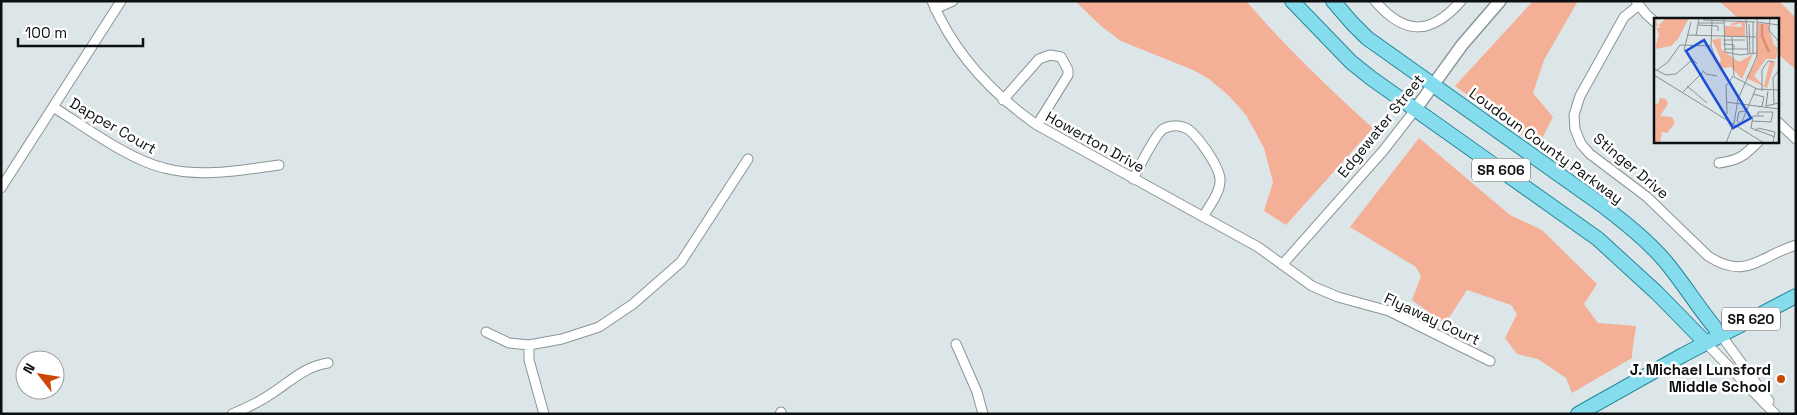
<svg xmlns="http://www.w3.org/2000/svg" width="1797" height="415" viewBox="0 0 1797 415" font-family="'Space Grotesk',sans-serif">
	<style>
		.green { fill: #f4af97 }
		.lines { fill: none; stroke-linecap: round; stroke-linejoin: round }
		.minor-casing { stroke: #8b9496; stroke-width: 11 }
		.tertiary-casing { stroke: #8b9496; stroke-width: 14 }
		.primary-casing { stroke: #268698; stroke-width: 16 }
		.minor { stroke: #fff; stroke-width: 9 }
		.tertiary { stroke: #fff; stroke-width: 11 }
		.primary { stroke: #85dced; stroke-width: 14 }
		.poi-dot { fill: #cc4704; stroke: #fff; stroke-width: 2 }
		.labels { text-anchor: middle; stroke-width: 5; stroke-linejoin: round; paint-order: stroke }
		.shield { fill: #fff; stroke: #565858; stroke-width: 1 }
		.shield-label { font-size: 14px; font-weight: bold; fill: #0d1011 }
		.street-label { font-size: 15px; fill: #0d1011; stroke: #fff }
		.poi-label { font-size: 15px; font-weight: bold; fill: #0d1011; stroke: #fff; text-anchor: end }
		.inset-river { fill: none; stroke: #dd8d71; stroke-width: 2.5 }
		.inset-road { fill: none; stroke: #899093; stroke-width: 1 }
		.view { fill: #1d4ed8; fill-opacity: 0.15; stroke: #1d4ed8; stroke-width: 2.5 }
		.inset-edge { fill: none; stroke: #0d1011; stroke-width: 2.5 }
	</style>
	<rect width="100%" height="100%" fill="#dce6e9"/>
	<path class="green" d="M 1075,1 L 1246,1 C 1286,47 1328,88 1373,128 L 1286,225 L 1264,211 L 1273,182 L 1264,148 L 1246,115 L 1229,96 L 1209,79 L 1193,70 L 1121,41 L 1101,26 Z
		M 1533,1 L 1578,1 L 1544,60 L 1533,93 L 1553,117 L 1538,147 L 1455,86 Z
		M 1719,1 L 1779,1 L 1796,18 L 1796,70 L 1778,54 L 1778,19 L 1739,19 Z
		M 1419,138 L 1510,215 L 1542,230 L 1597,284 L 1584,304 L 1598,323 L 1636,326 C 1635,337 1632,347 1632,358 L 1572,393 L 1566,378 L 1538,359 L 1517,354 L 1505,338 L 1517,314 L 1511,305 L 1467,290 L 1445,324 L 1412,300 L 1421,276 L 1416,267 L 1350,227 Z"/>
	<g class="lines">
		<defs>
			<path id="minor" d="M 932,1 C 954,53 991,93 1037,125 L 1258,247 L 1312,286 L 1338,297 L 1389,311 L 1490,361
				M 1375,1 C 1405,36 1431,35 1461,1
				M 1636,1 L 1646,14 L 1656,23
				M 1639,5 L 1624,17 L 1580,96 L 1574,115 L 1575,129 L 1581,144 L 1590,154 L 1647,197 L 1708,256 C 1746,281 1760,256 1796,245
				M 935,9 L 953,1
				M 1003,100 L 1039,59 L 1050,55 L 1061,57 L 1068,70 L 1068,75 L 1037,125
				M 53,107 C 84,126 129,160 164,168 C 202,178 241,170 279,165
				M 1778,122 L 1796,139
				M 1719,163 C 1740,160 1744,156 1759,141
				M 1133,179 C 1139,168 1154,136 1163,129 C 1170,125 1179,125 1186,128 C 1197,134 1219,166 1220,179 C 1221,192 1209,206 1203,217
				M 1,188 L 121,1
				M 1282,265 L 1383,151 L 1415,110
				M 486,332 L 509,343 L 529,345 L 562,339 L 599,327 L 633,304 L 681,262 L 748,159
				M 1721,335 L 1769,401
				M 1706,343 L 1775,414
				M 956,344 L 977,392 L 983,414
				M 529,345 L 529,360 L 544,414
				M 232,414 C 247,408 261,401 274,392 C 292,380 306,366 328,363
				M 780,414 L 781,412"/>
			<path id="tertiary" d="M 1415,110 L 1462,45 L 1500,1"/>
			<path id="primary" d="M 1292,1 L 1351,62 L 1371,78 L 1598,239 L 1657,293 L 1706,343
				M 1333,1 L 1352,23 L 1367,38 L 1602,205 C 1624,222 1647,240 1665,261 C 1685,285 1701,312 1721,335
				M 1578,414 L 1683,355 L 1796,296"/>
		</defs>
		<use href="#minor" class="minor-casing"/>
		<use href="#tertiary" class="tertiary-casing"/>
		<use href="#primary" class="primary-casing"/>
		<use href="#minor" class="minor"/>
		<use href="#tertiary" class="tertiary"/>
		<use href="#primary" class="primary"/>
	</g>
	<circle class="poi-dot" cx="1781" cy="379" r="5"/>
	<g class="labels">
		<g class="shield">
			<rect x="1472" y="158.5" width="58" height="23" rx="4"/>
			<rect x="1722" y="307.5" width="58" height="23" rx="4"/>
		</g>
		<g class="shield-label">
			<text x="1501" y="175">SR 606</text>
			<text x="1751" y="324">SR 620</text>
		</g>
		<g class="street-label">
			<text transform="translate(113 126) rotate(30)" y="5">Dapper Court</text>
			<text transform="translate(1381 126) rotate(-51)" y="5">Edgewater Street</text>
			<text transform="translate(1095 142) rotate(29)" y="5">Howerton Drive</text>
			<text transform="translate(1546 146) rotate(36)" y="5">Loudoun County Parkway</text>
			<text transform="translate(1631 166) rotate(40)" y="5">Stinger Drive</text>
			<text transform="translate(1432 319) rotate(25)" y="5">Flyaway Court</text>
		</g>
		<g class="poi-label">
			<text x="1771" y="375">J. Michael Lunsford<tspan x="1771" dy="17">Middle School</tspan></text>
		</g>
	</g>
	<g transform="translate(1654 18)">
		<rect width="125" height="125" fill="#dce6e9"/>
		<path d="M 12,0 L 35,0 L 24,21 L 17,28 L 1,31 L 5,16 L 2,10 L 8,8 L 2,8 L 1,1 L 4,2 L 2,3 L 4,8 ZM 91,3 L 91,19 L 70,18 L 71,8 L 88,9 L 87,5 L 77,8 L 78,5 ZM 103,5 L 114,6 L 120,27 L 124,30 L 122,41 L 112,41 L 100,58 L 110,68 L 116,43 L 121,44 L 113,70 L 92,60 L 102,43 ZM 67,20 L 67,31 L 85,44 L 99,36 L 88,61 L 77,49 L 69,50 L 65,46 L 67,41 L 58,22 ZM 6,80 L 12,81 L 14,86 L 6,98 L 18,99 L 21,105 L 13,115 L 8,114 L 6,125 L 0,125 L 0,85 L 4,86 Z" fill="#f4af97"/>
		<path class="inset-river" d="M 108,6 L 108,18 L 115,34"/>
		<path class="inset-road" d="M 0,0 L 0,34M 70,0 L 71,34 L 86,37 L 103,35M 92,0 L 94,36M 116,0 L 115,12 L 125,24M 49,2 L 101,4M 58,2 L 57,28 L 62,41M 37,4 L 30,32 L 43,46M 99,4 L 99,35M 103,4 L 125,7M 44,5 L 70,5M 95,6 L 96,35M 44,7 L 64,8 L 64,13M 33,17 L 102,19M 42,18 L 45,0M 78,19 L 80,59 L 103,71 L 125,72M 69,22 L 91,22M 69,26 L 80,27 L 80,31M 70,31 L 93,31M 0,51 L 12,57 L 22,56 L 38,42M 3,52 L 14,44 L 26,27 L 57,28M 48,52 L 52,56 L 63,58M 0,57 L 110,125M 33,68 L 53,85M 108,73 L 108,52 L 114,43 L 120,44M 114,73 L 112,88 L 125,85M 29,74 L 49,54M 99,76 L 110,79 L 108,88 L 105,89M 72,84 L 125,91M 120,86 L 119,60 L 125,52M 92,93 L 85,94 L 83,103 L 87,106 L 102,70M 73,96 L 72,68 L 79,58M 110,98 L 99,98 L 97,110 L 121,119M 98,103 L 117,104 L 119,94 L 104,94 L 104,97M 80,105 L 84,81 L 103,38 L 103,0M 101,113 L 104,110 L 121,114 L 119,125M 72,125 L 80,105"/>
		<path class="view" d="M 50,22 L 97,100 L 79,110 L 32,33 Z"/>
		<rect width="125" height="125" class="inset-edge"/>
	</g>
	<rect width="1797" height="415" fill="none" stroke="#0d1011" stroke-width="5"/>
	<g transform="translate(40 375) rotate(301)"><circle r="24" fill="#ffffff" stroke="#9e9fa0"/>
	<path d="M0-4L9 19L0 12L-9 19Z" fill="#cc4704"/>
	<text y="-8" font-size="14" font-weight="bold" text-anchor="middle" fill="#0d1011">N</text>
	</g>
	<path d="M18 38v8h125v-8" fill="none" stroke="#0d1011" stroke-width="2.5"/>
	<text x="25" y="38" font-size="15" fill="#0d1011" stroke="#ffffff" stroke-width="4" paint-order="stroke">100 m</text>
</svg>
